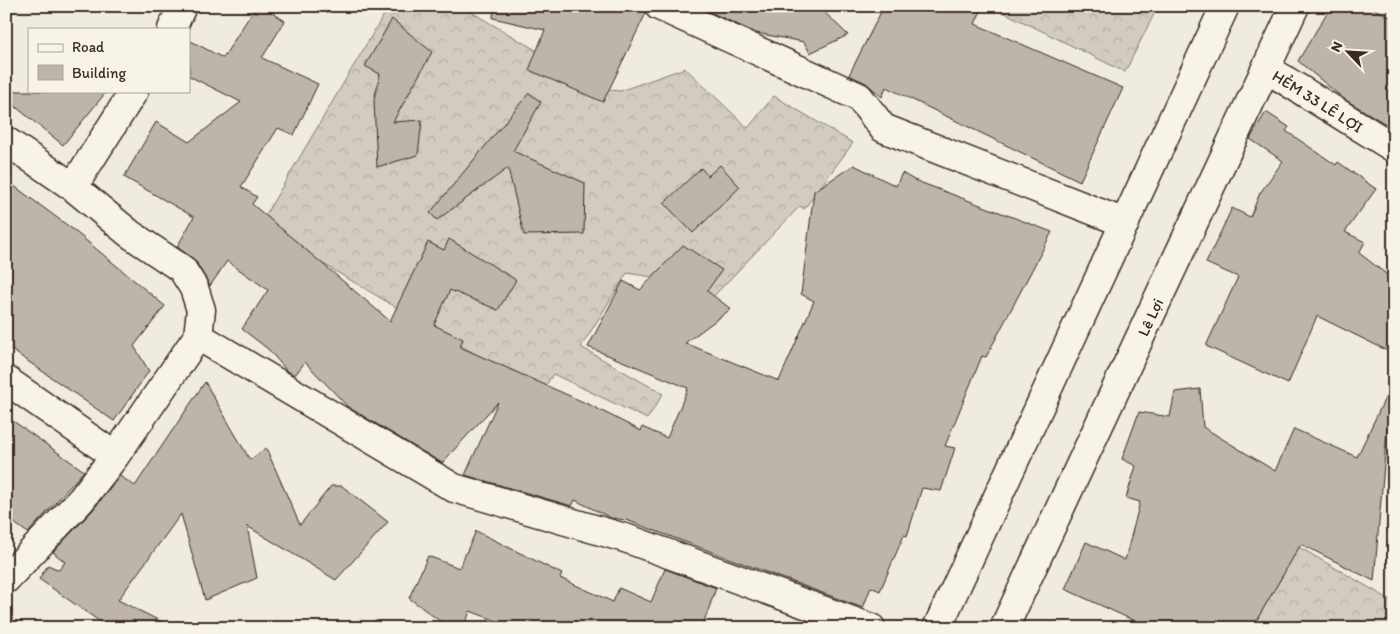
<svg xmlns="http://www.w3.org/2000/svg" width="1400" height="634" viewBox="0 0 1400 634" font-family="Itim,sans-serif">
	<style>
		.forest { fill: url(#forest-crowns); stroke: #867a6f }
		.building { fill: #bdb5aa; stroke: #3b2a1e }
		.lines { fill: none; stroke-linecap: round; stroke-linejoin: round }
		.minor-casing { stroke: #3b2a1e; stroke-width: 31 }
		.major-casing { stroke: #3b2a1e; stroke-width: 31 }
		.minor { stroke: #f7f3e8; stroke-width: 28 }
		.major { stroke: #f7f3e8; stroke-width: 28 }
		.labels { text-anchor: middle; stroke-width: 4; stroke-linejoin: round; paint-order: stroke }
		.street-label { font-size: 16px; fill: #3b2a1e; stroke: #f7f3e8 }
	</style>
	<defs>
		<pattern id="forest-crowns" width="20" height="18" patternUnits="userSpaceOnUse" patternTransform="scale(1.25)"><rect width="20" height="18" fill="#d1cbc0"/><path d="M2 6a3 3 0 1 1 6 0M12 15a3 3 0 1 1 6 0" fill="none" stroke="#b4aea5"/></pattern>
	</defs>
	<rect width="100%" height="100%" fill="#efebe0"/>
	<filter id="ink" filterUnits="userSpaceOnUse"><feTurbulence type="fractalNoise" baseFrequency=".02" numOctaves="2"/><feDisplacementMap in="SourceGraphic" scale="10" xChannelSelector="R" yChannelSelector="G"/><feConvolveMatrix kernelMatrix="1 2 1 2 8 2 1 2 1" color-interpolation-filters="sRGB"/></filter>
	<g filter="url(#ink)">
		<path class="forest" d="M 389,6 L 461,6 L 602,89 L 620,91 L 685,68 L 748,128 L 774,96 L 853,143 L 804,209 L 800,206 L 706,304 L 652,277 L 627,273 L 581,347 L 663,394 L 647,419 L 553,374 L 541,393 L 259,226 Z
			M 991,6 L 1158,6 L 1125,72 Z
			M 1299,547 L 1394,602 L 1394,628 L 1252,628 Z"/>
		<path class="building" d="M 256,6 L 263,6 L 285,21 L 262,58 L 318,84 L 294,135 L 278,128 L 241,187 L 257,197 L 252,204 L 390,321 L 428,242 L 444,250 L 449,239 L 516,280 L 498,310 L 450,290 L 434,325 L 463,339 L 460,347 L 590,405 L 641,431 L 642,427 L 667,438 L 688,388 L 588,347 L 623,281 L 640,290 L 683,245 L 722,270 L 707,291 L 731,309 L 685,343 L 779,381 L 814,301 L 801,294 L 814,191 L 854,165 L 896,186 L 902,173 L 914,180 L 1052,232 L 986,357 L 982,356 L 945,446 L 955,448 L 941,491 L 922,488 L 907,536 L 904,535 L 880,591 L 871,587 L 863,608 L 626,520 L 611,518 L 575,500 L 572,506 L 465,475 L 498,402 L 442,463 L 348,407 L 305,362 L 295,375 L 287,371 L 268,349 L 242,329 L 268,290 L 227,261 L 210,286 L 195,260 L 177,247 L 194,217 L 124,177 L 156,122 L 189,142 L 241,102 L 189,76 L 189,40 L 223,58 Z
			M 494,6 L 644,6 L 646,13 L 603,102 L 529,70 L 545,30 L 493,18 Z
			M 697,6 L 818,6 L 848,35 L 810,53 L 804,42 L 756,33 Z
			M 884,6 L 983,6 L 975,24 L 1123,88 L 1080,181 L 886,87 L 882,97 L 866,83 L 849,75 Z
			M 1331,6 L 1369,6 L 1394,19 L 1394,113 L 1386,124 L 1344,99 L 1298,61 Z
			M 392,19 L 432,52 L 393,122 L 422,120 L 418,155 L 377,167 L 374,100 L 380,74 L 365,66 Z
			M 6,91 L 107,91 L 63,145 L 6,99 Z
			M 529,93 L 541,102 L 513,151 L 585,183 L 584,234 L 524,235 L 508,168 L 437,220 L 430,213 Z
			M 1266,112 L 1289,127 L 1286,131 L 1336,165 L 1338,162 L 1376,189 L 1345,232 L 1365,242 L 1359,253 L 1394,280 L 1394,354 L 1317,316 L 1288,384 L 1206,346 L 1238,277 L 1206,263 L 1232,208 L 1250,217 L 1260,193 L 1283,161 L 1250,139 Z
			M 720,165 L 740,187 L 693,233 L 664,203 L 701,168 L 708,176 Z
			M 6,180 L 71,228 L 165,306 L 134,346 L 149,371 L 114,421 L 6,346 Z
			M 205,382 L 250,460 L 266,448 L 300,525 L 331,486 L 342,486 L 388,522 L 336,580 L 247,526 L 257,578 L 205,600 L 181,514 L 118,600 L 174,628 L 109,628 L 39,579 L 48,565 L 59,570 L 65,562 L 53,552 L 92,511 L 120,476 L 135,486 Z
			M 1200,389 L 1203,427 L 1275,471 L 1294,429 L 1357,457 L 1387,394 L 1390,395 L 1374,581 L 1301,544 L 1252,628 L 1150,628 L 1065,589 L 1086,542 L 1125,560 L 1140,502 L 1126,498 L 1136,466 L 1122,459 L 1139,412 L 1170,417 L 1175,392 Z
			M 6,416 L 84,471 L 28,533 L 6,517 Z
			M 476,531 L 562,574 L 560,578 L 613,602 L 619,588 L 651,602 L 665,569 L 716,588 L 703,625 L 709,628 L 516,628 L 470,611 L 464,628 L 449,628 L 409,598 L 428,556 L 459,568 Z"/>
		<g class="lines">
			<defs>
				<path id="minor" d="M 659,6 L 859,97 L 883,128 L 1125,223
					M 172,29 L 182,6
					M 1267,69 L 1394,148
					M 6,141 L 73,187 L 130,234 L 182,269 L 194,288 L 201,310 L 198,336 L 454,488 L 628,539 L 871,628
					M 73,187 L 134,91
					M 6,380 L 115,456
					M 6,579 L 81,500 L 115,456 L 198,336"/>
				<path id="major" d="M 937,628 L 1225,6
					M 1004,628 L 1295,6"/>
			</defs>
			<use href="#minor" class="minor-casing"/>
			<use href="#major" class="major-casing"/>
			<use href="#minor" class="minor"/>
			<use href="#major" class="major"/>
		</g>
	</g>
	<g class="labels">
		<g class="street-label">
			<text transform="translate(1318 101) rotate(32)" y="6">HẺM 33 LÊ LỢI</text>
			<text transform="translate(1150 317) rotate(-65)" y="6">Lê Lợi</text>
		</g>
	</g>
	<rect width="1400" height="634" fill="none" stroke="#f7f3e8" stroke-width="25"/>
	<rect x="12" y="12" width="1375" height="609" fill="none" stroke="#3b2a1e" stroke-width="2" filter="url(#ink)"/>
	<rect x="28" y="28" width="162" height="65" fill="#f7f3e8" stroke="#aca397"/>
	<rect x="38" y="44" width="25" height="8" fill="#f7f3e8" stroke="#aca397"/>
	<text x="72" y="52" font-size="15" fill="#3b2a1e">Road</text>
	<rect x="38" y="65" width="25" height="15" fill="#bdb5aa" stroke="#aca397"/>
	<text x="72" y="78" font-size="15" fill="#3b2a1e">Building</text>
	<g transform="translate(1348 52) rotate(295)" stroke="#f7f3e8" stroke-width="4" paint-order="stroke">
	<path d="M0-4L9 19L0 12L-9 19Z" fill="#3b2a1e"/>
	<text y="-8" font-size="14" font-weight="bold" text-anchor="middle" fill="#3b2a1e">N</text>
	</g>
</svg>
